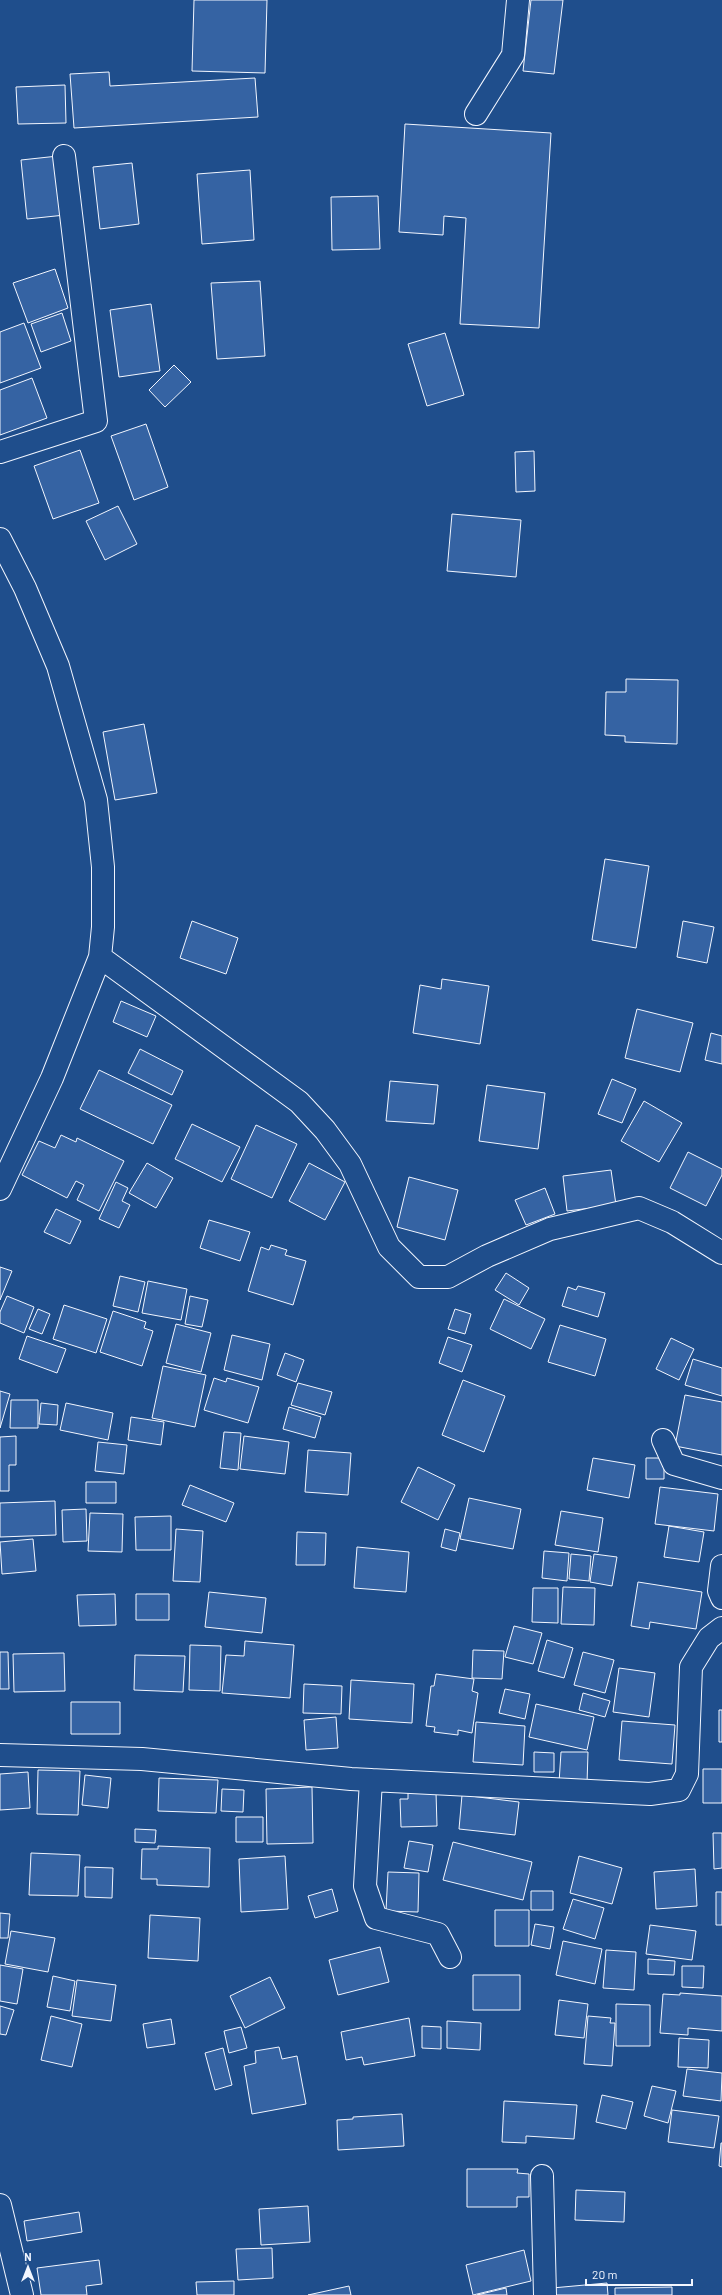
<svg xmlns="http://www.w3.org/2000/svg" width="722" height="2295" viewBox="0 0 722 2295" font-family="Barlow,sans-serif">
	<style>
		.building { fill: #3563a3; stroke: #f2f6ff }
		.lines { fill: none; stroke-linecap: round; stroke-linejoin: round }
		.minor-casing { stroke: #f2f6ff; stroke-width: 24 }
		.minor { stroke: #1f4e8c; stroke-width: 22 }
	</style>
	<rect width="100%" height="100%" fill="#1f4e8c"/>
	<path class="building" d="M 194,0 L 267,0 L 265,73 L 192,71 Z
		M 531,0 L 563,0 L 554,74 L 523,71 Z
		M 109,72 L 110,86 L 255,78 L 258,117 L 74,128 L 70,74 Z
		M 65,85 L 66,123 L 18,124 L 16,87 Z
		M 405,124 L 551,133 L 539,328 L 460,324 L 466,218 L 444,216 L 443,235 L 399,232 Z
		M 58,156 L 65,215 L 27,219 L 21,160 Z
		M 132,163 L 139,224 L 100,229 L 93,167 Z
		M 250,170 L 254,240 L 202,244 L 197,174 Z
		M 378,196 L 380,249 L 332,250 L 331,197 Z
		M 55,269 L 68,308 L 28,323 L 13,283 Z
		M 260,281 L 265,356 L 217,359 L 211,283 Z
		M 151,304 L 160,371 L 119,377 L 110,310 Z
		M 62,313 L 71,341 L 41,352 L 31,324 Z
		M 24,323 L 41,368 L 0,383 L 0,332 Z
		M 445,333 L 464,395 L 427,406 L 408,344 Z
		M 174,365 L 191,382 L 165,407 L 149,390 Z
		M 32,378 L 47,418 L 0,435 L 0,390 Z
		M 146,424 L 168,487 L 134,500 L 111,436 Z
		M 80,450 L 99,503 L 53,519 L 34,466 Z
		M 534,451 L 535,491 L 516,492 L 515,452 Z
		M 118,506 L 137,544 L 105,560 L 86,521 Z
		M 452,514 L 521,520 L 516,577 L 447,571 Z
		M 626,679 L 678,680 L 677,744 L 625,742 L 625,736 L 605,735 L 606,692 L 626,692 Z
		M 144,724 L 157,793 L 115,800 L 103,732 Z
		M 605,859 L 649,866 L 636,948 L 592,940 Z
		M 192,921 L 238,938 L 226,974 L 180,958 Z
		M 683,921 L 714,927 L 707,963 L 677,957 Z
		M 442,979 L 489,986 L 480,1044 L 413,1033 L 420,985 L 441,989 Z
		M 121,1001 L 156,1016 L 147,1037 L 113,1022 Z
		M 637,1009 L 693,1023 L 680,1072 L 625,1058 Z
		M 711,1033 L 722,1036 L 722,1064 L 705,1060 Z
		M 140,1049 L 183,1071 L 172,1095 L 128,1073 Z
		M 99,1070 L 172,1105 L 153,1144 L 80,1109 Z
		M 612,1079 L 636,1089 L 622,1123 L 598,1114 Z
		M 390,1081 L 438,1085 L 434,1124 L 386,1121 Z
		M 487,1085 L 545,1093 L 538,1149 L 479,1141 Z
		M 644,1101 L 682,1123 L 659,1162 L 621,1141 Z
		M 192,1124 L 240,1147 L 222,1182 L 175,1159 Z
		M 256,1125 L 297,1144 L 272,1198 L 231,1179 Z
		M 61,1135 L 76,1142 L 77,1138 L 124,1161 L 99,1211 L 77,1200 L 84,1185 L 76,1181 L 67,1198 L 22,1175 L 39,1141 L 55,1148 Z
		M 688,1152 L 722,1169 L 722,1175 L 706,1206 L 670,1188 Z
		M 147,1163 L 173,1178 L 156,1208 L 129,1193 Z
		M 309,1163 L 345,1182 L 325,1220 L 289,1201 Z
		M 611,1170 L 616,1205 L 567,1211 L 563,1176 Z
		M 409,1177 L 458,1190 L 445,1240 L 397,1227 Z
		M 116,1182 L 128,1188 L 122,1201 L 130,1205 L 119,1228 L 99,1219 Z
		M 545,1188 L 555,1214 L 526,1225 L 515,1200 Z
		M 56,1209 L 81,1221 L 70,1244 L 44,1232 Z
		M 209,1220 L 250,1232 L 240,1261 L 200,1248 Z
		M 271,1245 L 287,1250 L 285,1255 L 306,1261 L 293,1305 L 248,1291 L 261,1247 L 269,1250 Z
		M 0,1267 L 12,1271 L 0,1300 Z
		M 506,1273 L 529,1288 L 519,1305 L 495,1290 Z
		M 120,1276 L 145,1282 L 138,1312 L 113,1306 Z
		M 148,1281 L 187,1289 L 181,1320 L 142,1313 Z
		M 578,1286 L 605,1293 L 598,1317 L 562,1306 L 568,1287 L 576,1290 Z
		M 7,1296 L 34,1307 L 24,1333 L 0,1323 L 0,1312 Z
		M 190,1296 L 208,1300 L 202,1327 L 185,1324 Z
		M 504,1299 L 545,1319 L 531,1349 L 490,1329 Z
		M 64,1305 L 107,1319 L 96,1353 L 53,1339 Z
		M 38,1309 L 50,1314 L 42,1334 L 29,1329 Z
		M 455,1309 L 471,1314 L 465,1334 L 448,1329 Z
		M 113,1311 L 146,1322 L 144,1328 L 153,1331 L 142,1366 L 100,1352 Z
		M 176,1324 L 211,1333 L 201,1372 L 166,1363 Z
		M 560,1325 L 606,1339 L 595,1376 L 548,1362 Z
		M 232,1335 L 270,1344 L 262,1380 L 224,1370 Z
		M 27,1336 L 66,1349 L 57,1373 L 19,1359 Z
		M 448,1337 L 472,1345 L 462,1372 L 439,1363 Z
		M 671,1338 L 694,1349 L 679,1380 L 656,1369 Z
		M 285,1353 L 304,1360 L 296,1382 L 277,1375 Z
		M 693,1359 L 722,1368 L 722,1396 L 685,1385 Z
		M 163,1366 L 206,1375 L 195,1427 L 152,1418 Z
		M 214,1378 L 226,1382 L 227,1378 L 259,1387 L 248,1423 L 204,1410 Z
		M 463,1380 L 505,1396 L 484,1452 L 442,1435 Z
		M 298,1383 L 332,1392 L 325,1415 L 291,1405 Z
		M 0,1391 L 10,1394 L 0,1428 Z
		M 685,1395 L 722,1402 L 722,1455 L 675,1446 Z
		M 11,1400 L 38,1400 L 38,1428 L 10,1428 Z
		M 41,1403 L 58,1405 L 57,1425 L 39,1424 Z
		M 66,1403 L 113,1413 L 108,1440 L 60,1430 Z
		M 289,1407 L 321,1417 L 315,1438 L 283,1429 Z
		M 131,1417 L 164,1422 L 161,1445 L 128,1440 Z
		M 224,1432 L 241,1433 L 238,1470 L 220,1468 Z
		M 16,1436 L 16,1465 L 9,1465 L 9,1491 L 0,1491 L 0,1437 Z
		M 244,1436 L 289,1442 L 285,1474 L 240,1469 Z
		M 98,1442 L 127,1445 L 124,1474 L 95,1471 Z
		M 308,1450 L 351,1453 L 348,1495 L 305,1492 Z
		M 593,1458 L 635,1465 L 629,1498 L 587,1490 Z
		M 646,1458 L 664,1458 L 664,1479 L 646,1479 Z
		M 418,1467 L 455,1485 L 438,1520 L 401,1502 Z
		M 86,1482 L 116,1482 L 116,1503 L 86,1503 Z
		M 190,1485 L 234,1503 L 226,1522 L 182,1505 Z
		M 660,1487 L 718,1494 L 714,1531 L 655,1524 Z
		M 469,1498 L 521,1509 L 513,1549 L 460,1539 Z
		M 55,1501 L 56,1535 L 0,1537 L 0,1503 Z
		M 86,1509 L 87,1541 L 63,1542 L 62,1510 Z
		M 561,1511 L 603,1518 L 598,1552 L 555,1545 Z
		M 90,1513 L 123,1514 L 122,1552 L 88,1551 Z
		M 171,1516 L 171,1550 L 136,1550 L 135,1517 Z
		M 669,1526 L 704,1532 L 699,1562 L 664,1557 Z
		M 176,1529 L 203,1531 L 200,1582 L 173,1581 Z
		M 445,1529 L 460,1533 L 456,1551 L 441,1547 Z
		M 297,1532 L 326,1533 L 325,1565 L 296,1565 Z
		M 33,1539 L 36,1571 L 2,1574 L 0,1542 Z
		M 357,1547 L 409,1552 L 406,1592 L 354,1588 Z
		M 544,1551 L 569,1553 L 567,1581 L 542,1578 Z
		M 571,1554 L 591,1556 L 589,1581 L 569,1579 Z
		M 594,1554 L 617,1557 L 612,1586 L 590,1582 Z
		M 638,1582 L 702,1592 L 696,1629 L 650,1622 L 649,1629 L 631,1626 Z
		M 563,1587 L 595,1588 L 594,1625 L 561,1624 Z
		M 533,1588 L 558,1588 L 558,1623 L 532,1622 Z
		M 209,1592 L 266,1598 L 262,1633 L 205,1627 Z
		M 115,1594 L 116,1625 L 79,1626 L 77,1595 Z
		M 136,1594 L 169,1594 L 169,1620 L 136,1620 Z
		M 514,1626 L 542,1633 L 533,1664 L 505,1657 Z
		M 547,1640 L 573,1648 L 564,1678 L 538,1671 Z
		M 245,1641 L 294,1645 L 290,1698 L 222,1693 L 226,1655 L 244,1656 Z
		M 190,1645 L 221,1646 L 220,1691 L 189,1690 Z
		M 473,1650 L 504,1651 L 502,1679 L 472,1678 Z
		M 0,1652 L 8,1652 L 9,1689 L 0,1689 Z
		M 583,1652 L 614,1660 L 605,1693 L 574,1685 Z
		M 64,1653 L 65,1691 L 14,1692 L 13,1654 Z
		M 135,1655 L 185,1656 L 183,1692 L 134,1690 Z
		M 619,1668 L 655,1673 L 649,1717 L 613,1712 Z
		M 436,1674 L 474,1679 L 472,1691 L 478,1693 L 472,1733 L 458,1730 L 458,1735 L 434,1732 L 435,1727 L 426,1726 L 431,1686 L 434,1686 Z
		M 351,1680 L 414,1684 L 412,1723 L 349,1719 Z
		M 304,1684 L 342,1686 L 341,1714 L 303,1713 Z
		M 505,1689 L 530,1694 L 525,1719 L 499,1713 Z
		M 583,1693 L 610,1701 L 605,1717 L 579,1710 Z
		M 71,1702 L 120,1702 L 120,1734 L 71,1734 Z
		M 536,1704 L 594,1717 L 587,1750 L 529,1737 Z
		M 719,1710 L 722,1710 L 722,1742 L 719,1742 Z
		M 336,1717 L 338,1748 L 306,1750 L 304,1720 Z
		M 622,1721 L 675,1725 L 672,1764 L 619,1760 Z
		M 476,1722 L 525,1726 L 523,1765 L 473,1762 Z
		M 534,1752 L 554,1753 L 554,1772 L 534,1772 Z
		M 561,1752 L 588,1752 L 587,1784 L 559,1783 Z
		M 703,1769 L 722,1769 L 722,1803 L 703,1803 Z
		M 38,1770 L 80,1771 L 78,1815 L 37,1814 Z
		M 28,1772 L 30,1808 L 0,1810 L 0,1774 Z
		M 85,1775 L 111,1778 L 108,1808 L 82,1805 Z
		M 159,1778 L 218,1780 L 216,1813 L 158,1811 Z
		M 312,1787 L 313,1843 L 267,1844 L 266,1789 Z
		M 222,1789 L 244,1790 L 243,1812 L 221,1811 Z
		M 408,1792 L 436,1792 L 437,1826 L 401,1827 L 400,1799 L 408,1799 Z
		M 462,1795 L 519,1802 L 515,1835 L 459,1829 Z
		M 236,1817 L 263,1817 L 263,1842 L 236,1842 Z
		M 135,1829 L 156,1830 L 155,1843 L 135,1842 Z
		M 713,1833 L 722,1833 L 722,1868 L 714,1869 Z
		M 409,1841 L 433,1845 L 428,1872 L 404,1868 Z
		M 453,1842 L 532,1862 L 523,1900 L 443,1880 Z
		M 158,1846 L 210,1848 L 209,1887 L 157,1885 L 157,1879 L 141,1879 L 142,1849 L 158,1849 Z
		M 31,1853 L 80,1855 L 78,1896 L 29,1895 Z
		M 285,1856 L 288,1909 L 241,1912 L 239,1859 Z
		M 579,1856 L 622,1868 L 612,1904 L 570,1893 Z
		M 85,1867 L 113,1868 L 112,1898 L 85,1897 Z
		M 695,1869 L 697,1906 L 656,1909 L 654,1872 Z
		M 388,1872 L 419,1873 L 418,1912 L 386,1911 Z
		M 332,1889 L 338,1911 L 315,1918 L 308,1896 Z
		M 531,1891 L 553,1891 L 553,1910 L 531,1910 Z
		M 716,1892 L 722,1892 L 722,1925 L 716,1925 Z
		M 573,1899 L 604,1908 L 595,1939 L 563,1929 Z
		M 495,1910 L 529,1910 L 529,1946 L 495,1946 Z
		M 0,1913 L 10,1914 L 8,1938 L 0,1938 Z
		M 150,1915 L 200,1918 L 198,1961 L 148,1958 Z
		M 535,1924 L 554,1927 L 550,1949 L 531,1945 Z
		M 650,1925 L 696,1931 L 692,1960 L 646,1954 Z
		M 11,1931 L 55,1938 L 48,1972 L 5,1964 Z
		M 563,1941 L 602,1949 L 595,1984 L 556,1975 Z
		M 380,1947 L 389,1982 L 338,1995 L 329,1960 Z
		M 606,1950 L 636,1952 L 634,1990 L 603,1988 Z
		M 648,1959 L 675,1961 L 674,1975 L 648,1974 Z
		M 0,1965 L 23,1969 L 17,2004 L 0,2001 Z
		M 682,1966 L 704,1966 L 703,1988 L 682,1987 Z
		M 473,1975 L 520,1975 L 520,2010 L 473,2010 Z
		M 53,1976 L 75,1981 L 70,2011 L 47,2007 Z
		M 270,1977 L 285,2008 L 245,2028 L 230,1996 Z
		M 77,1980 L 116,1985 L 111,2021 L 72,2016 Z
		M 680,1993 L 722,1996 L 722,2031 L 688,2028 L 688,2035 L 660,2033 L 663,1994 L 680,1995 Z
		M 559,2000 L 588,2004 L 584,2038 L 555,2035 Z
		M 616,2004 L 650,2005 L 650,2046 L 616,2046 Z
		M 0,2006 L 14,2010 L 6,2035 L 0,2034 Z
		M 51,2016 L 82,2024 L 72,2067 L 41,2060 Z
		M 588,2016 L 611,2018 L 610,2023 L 615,2023 L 612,2066 L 584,2064 Z
		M 409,2018 L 415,2056 L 364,2065 L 362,2057 L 346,2060 L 341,2032 Z
		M 171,2019 L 175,2044 L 147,2048 L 143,2024 Z
		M 447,2021 L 481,2023 L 480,2050 L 447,2048 Z
		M 422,2026 L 441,2027 L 441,2049 L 422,2048 Z
		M 241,2027 L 247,2048 L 229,2053 L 224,2031 Z
		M 679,2038 L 709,2040 L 708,2068 L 678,2067 Z
		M 279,2047 L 282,2059 L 297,2056 L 306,2104 L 252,2114 L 244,2066 L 256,2063 L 255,2051 Z
		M 223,2048 L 232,2085 L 215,2090 L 205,2053 Z
		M 687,2069 L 722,2073 L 721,2101 L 683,2096 Z
		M 652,2086 L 676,2091 L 668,2123 L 644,2116 Z
		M 602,2095 L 633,2102 L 626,2129 L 596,2122 Z
		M 504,2101 L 577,2105 L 574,2139 L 526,2136 L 526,2143 L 502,2142 Z
		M 672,2110 L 719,2116 L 714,2148 L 668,2142 Z
		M 402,2114 L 404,2146 L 338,2150 L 337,2120 L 353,2119 L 353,2117 Z
		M 721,2143 L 722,2143 L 722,2167 L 719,2166 Z
		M 467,2169 L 518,2169 L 517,2173 L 529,2174 L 529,2197 L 517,2197 L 517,2207 L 467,2207 Z
		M 576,2190 L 625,2192 L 624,2222 L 575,2220 Z
		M 308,2206 L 310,2242 L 261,2245 L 259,2209 Z
		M 79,2212 L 82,2232 L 27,2241 L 24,2221 Z
		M 272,2248 L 273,2278 L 238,2280 L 236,2249 Z
		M 524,2250 L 531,2281 L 473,2295 L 466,2265 Z
		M 99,2260 L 102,2284 L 86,2286 L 87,2295 L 41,2295 L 37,2268 Z
		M 234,2281 L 234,2295 L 197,2295 L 196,2282 Z
		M 607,2283 L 608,2295 L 553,2295 L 552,2288 Z
		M 349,2286 L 351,2295 L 308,2295 Z
		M 672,2287 L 672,2295 L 615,2295 L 615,2288 Z
		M 506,2288 L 507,2295 L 477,2295 Z"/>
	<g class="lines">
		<defs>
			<path id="minor" d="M 476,114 L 513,55 L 518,0
				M 0,452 L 96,421 L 64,156
				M 0,539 L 25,588 L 58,666 L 96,800 L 103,867 L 103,927 L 100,957 L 52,1078 L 0,1189
				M 100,957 L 299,1102 L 325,1130 L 350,1164 L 389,1247 L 419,1277 L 448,1277 L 487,1256 L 550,1229 L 639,1208 L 672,1222 L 722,1253
				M 663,1440 L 674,1464 L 722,1478
				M 722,1566 L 719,1591 L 722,1598
				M 0,1755 L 142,1759 L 351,1779 L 650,1794 L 679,1790 L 687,1774 L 691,1667 L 709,1638 L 722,1628
				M 371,1780 L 365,1886 L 376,1918 L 438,1934 L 450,1957
				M 542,2176 L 545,2295
				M 0,2205 L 22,2295"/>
		</defs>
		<use href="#minor" class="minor-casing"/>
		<use href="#minor" class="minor"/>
	</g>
	<g transform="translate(28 2267)" stroke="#1f4e8c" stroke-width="3" paint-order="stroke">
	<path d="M0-3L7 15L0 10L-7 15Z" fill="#f2f6ff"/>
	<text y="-6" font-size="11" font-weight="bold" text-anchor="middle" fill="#f2f6ff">N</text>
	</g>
	<path d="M586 2279v6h106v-6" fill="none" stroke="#f2f6ff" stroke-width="2"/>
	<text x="592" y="2279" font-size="12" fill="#f2f6ff" stroke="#1f4e8c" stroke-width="3" paint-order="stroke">20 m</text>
</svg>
